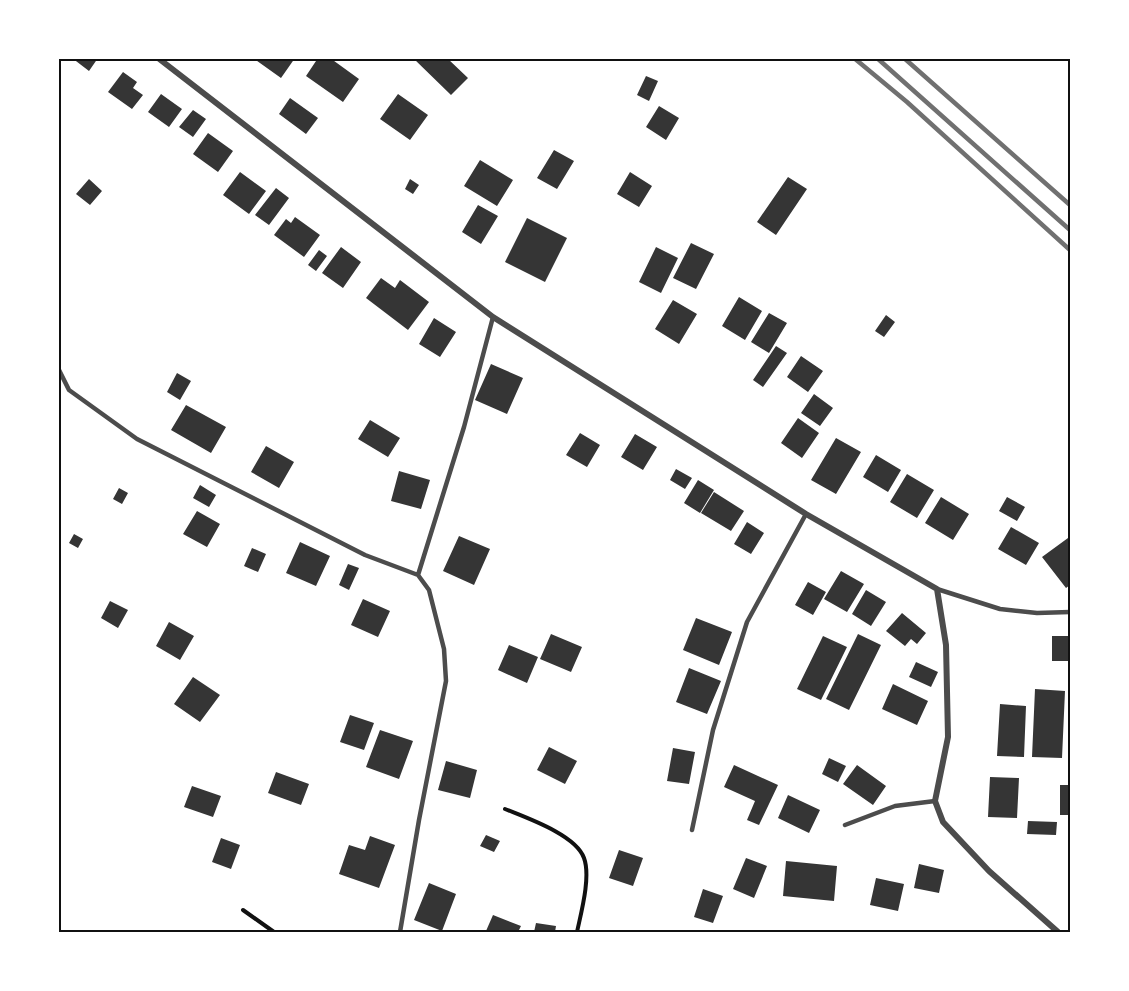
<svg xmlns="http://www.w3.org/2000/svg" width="1129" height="991" viewBox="0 0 1129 991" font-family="Overpass,sans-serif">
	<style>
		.building { fill: #353535 }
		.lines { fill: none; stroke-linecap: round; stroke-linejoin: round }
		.path { stroke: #111; stroke-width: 4 }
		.service { stroke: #4c4c4c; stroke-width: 4.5 }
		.minor { stroke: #4c4c4c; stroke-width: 6 }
		.rail { stroke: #707070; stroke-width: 4.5 }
		.neatline { fill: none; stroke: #111; stroke-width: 2 }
	</style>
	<rect width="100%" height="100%" fill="#fff"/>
	<path class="building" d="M 72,58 L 98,58 L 89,71 Z
		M 253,58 L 295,58 L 281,78 Z
		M 318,58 L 330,58 L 359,79 L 343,102 L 306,76 Z
		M 413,58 L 447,58 L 468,78 L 451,95 Z
		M 123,72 L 137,82 L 133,88 L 143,95 L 132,109 L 108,92 Z
		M 646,76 L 658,81 L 649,101 L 637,95 Z
		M 161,94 L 182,109 L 169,127 L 148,112 Z
		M 398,94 L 428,115 L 410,140 L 380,119 Z
		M 290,98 L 318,118 L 306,134 L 279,114 Z
		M 659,106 L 679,118 L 666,140 L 646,127 Z
		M 193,110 L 206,119 L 193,137 L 179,127 Z
		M 208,133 L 233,151 L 218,172 L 193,154 Z
		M 554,150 L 574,161 L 557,189 L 537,178 Z
		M 480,160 L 513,180 L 497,206 L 464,186 Z
		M 240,172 L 266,191 L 249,214 L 223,195 Z
		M 630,172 L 652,186 L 639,207 L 617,194 Z
		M 788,177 L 807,189 L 776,235 L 757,222 Z
		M 89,179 L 102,191 L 90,205 L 76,194 Z
		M 410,179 L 419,185 L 413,194 L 405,189 Z
		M 276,188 L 289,198 L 269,225 L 255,215 Z
		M 478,205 L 498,216 L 481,244 L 462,232 Z
		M 295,217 L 320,235 L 304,257 L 274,235 L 286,219 L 291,223 Z
		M 527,218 L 567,238 L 545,282 L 505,262 Z
		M 691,243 L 714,254 L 696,289 L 673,278 Z
		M 341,247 L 361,262 L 343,288 L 322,273 Z
		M 656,247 L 678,258 L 661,293 L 639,282 Z
		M 319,250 L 327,256 L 316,271 L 308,265 Z
		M 381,278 L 395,288 L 400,280 L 429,302 L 408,330 L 366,298 Z
		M 739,297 L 762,311 L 745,340 L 722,326 Z
		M 673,300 L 697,314 L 679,344 L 655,329 Z
		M 769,313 L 787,323 L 769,353 L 751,342 Z
		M 886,315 L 895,322 L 884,337 L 875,331 Z
		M 434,318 L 456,332 L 440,357 L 419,344 Z
		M 776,346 L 787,353 L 763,387 L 753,380 Z
		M 801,356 L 823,371 L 808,392 L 787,377 Z
		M 491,364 L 523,378 L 507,414 L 475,400 Z
		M 177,373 L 191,381 L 180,400 L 167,392 Z
		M 814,394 L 833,408 L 820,426 L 801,413 Z
		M 186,405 L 226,427 L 211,453 L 171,430 Z
		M 798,418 L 819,433 L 802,458 L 781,443 Z
		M 370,420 L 400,438 L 388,457 L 358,439 Z
		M 580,433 L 600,445 L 587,467 L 566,455 Z
		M 635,434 L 657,447 L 643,470 L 621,457 Z
		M 836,438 L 861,452 L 836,494 L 811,480 Z
		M 266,446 L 294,462 L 279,488 L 251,472 Z
		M 876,455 L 901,470 L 888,492 L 863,477 Z
		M 676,469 L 692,478 L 685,489 L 670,480 Z
		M 399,471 L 430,480 L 421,509 L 391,501 Z
		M 907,474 L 934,490 L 917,518 L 890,502 Z
		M 698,480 L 714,490 L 700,513 L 684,503 Z
		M 200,485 L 216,495 L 209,507 L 193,498 Z
		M 119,488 L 128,493 L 122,504 L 113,499 Z
		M 714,492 L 744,511 L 731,531 L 701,513 Z
		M 941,497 L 969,514 L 953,540 L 925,523 Z
		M 1007,497 L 1025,507 L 1017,521 L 999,511 Z
		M 197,511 L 220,524 L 207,547 L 183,534 Z
		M 747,522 L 764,533 L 751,554 L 734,544 Z
		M 1011,527 L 1039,543 L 1026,565 L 998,549 Z
		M 74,534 L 83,539 L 78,548 L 69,543 Z
		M 459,536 L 490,549 L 474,585 L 443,571 Z
		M 1068,538 L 1070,542 L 1070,585 L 1066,588 L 1042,557 Z
		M 300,542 L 330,556 L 316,586 L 286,573 Z
		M 252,548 L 266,554 L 258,572 L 244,566 Z
		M 348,564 L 359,568 L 349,590 L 339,585 Z
		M 841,571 L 864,584 L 847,612 L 824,599 Z
		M 808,582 L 826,592 L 813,615 L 795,605 Z
		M 866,590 L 886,602 L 871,626 L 852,614 Z
		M 363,599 L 390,611 L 378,637 L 351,625 Z
		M 110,601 L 128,610 L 118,628 L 101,618 Z
		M 902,613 L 926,633 L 917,644 L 911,639 L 905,646 L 886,631 Z
		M 696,618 L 732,632 L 719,665 L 683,650 Z
		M 169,622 L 194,636 L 180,660 L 156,646 Z
		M 551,634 L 582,647 L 571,672 L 540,659 Z
		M 858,634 L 881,645 L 849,710 L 826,699 Z
		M 823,636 L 847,647 L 821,700 L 797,689 Z
		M 1052,636 L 1070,636 L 1070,661 L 1052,661 Z
		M 509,645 L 538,657 L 527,683 L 498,670 Z
		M 916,662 L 938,672 L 931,687 L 909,677 Z
		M 689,668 L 721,681 L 707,714 L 676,702 Z
		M 193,677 L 220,695 L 200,722 L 174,704 Z
		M 893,684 L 928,701 L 917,725 L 882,709 Z
		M 1035,689 L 1065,691 L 1062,758 L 1032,757 Z
		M 1000,704 L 1026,706 L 1024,757 L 997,756 Z
		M 350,715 L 374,723 L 364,750 L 340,742 Z
		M 380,730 L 413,741 L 399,779 L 366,767 Z
		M 549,747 L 577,761 L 565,784 L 537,770 Z
		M 673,748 L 695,752 L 689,784 L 667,781 Z
		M 829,758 L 846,766 L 838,782 L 822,774 Z
		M 446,761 L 477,770 L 470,798 L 438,790 Z
		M 734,765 L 778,785 L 759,825 L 747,820 L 755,801 L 724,787 Z
		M 857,765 L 886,786 L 873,805 L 843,784 Z
		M 276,772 L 309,784 L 301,805 L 268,793 Z
		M 990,777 L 1019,778 L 1017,818 L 988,817 Z
		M 1060,785 L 1070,785 L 1070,815 L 1060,815 Z
		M 192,786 L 221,796 L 213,817 L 184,807 Z
		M 788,795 L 820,810 L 809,833 L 778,818 Z
		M 1028,821 L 1057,822 L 1056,835 L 1027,834 Z
		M 486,835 L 500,841 L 494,852 L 480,846 Z
		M 370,836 L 395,845 L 379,888 L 339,874 L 349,845 L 365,850 Z
		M 221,838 L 240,845 L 231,869 L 212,862 Z
		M 619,850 L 643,858 L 633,886 L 609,878 Z
		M 746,858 L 767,866 L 754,898 L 733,889 Z
		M 786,861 L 837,866 L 834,901 L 783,896 Z
		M 919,864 L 944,870 L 939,893 L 914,888 Z
		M 876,878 L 904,884 L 898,911 L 870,905 Z
		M 429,883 L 456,894 L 442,931 L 414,920 Z
		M 703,889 L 723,896 L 713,923 L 694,917 Z
		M 493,915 L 521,926 L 518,932 L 486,931 Z
		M 536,923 L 556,926 L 555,932 L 534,932 Z"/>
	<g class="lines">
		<path class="path" d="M 505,809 C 527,818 576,835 584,858 C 591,877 581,913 577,932
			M 243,910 L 274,932"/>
		<path class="service" d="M 58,368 L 69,390 L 137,439 L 365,555 L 418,575
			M 937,589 L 1000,609 L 1037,613 L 1070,612
			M 845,825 L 895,806 L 935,801
			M 692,830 L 713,730 L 747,622 L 806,514
			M 400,932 L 419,820 L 446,681 L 444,649 L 429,590 L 418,575 L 464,427 L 493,317"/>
		<path class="minor" d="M 158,58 L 493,317 L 806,514 L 937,589 L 946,645 L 948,737 L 935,801 L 943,822 L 989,871 L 1058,932"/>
		<path class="rail" d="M 854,58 L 907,102 L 1070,250
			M 877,58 L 1070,230
			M 904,58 L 1070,205"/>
	</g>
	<rect width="1129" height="991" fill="none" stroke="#ffffff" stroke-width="120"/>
	<rect x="60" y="60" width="1009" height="871" class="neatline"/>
</svg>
